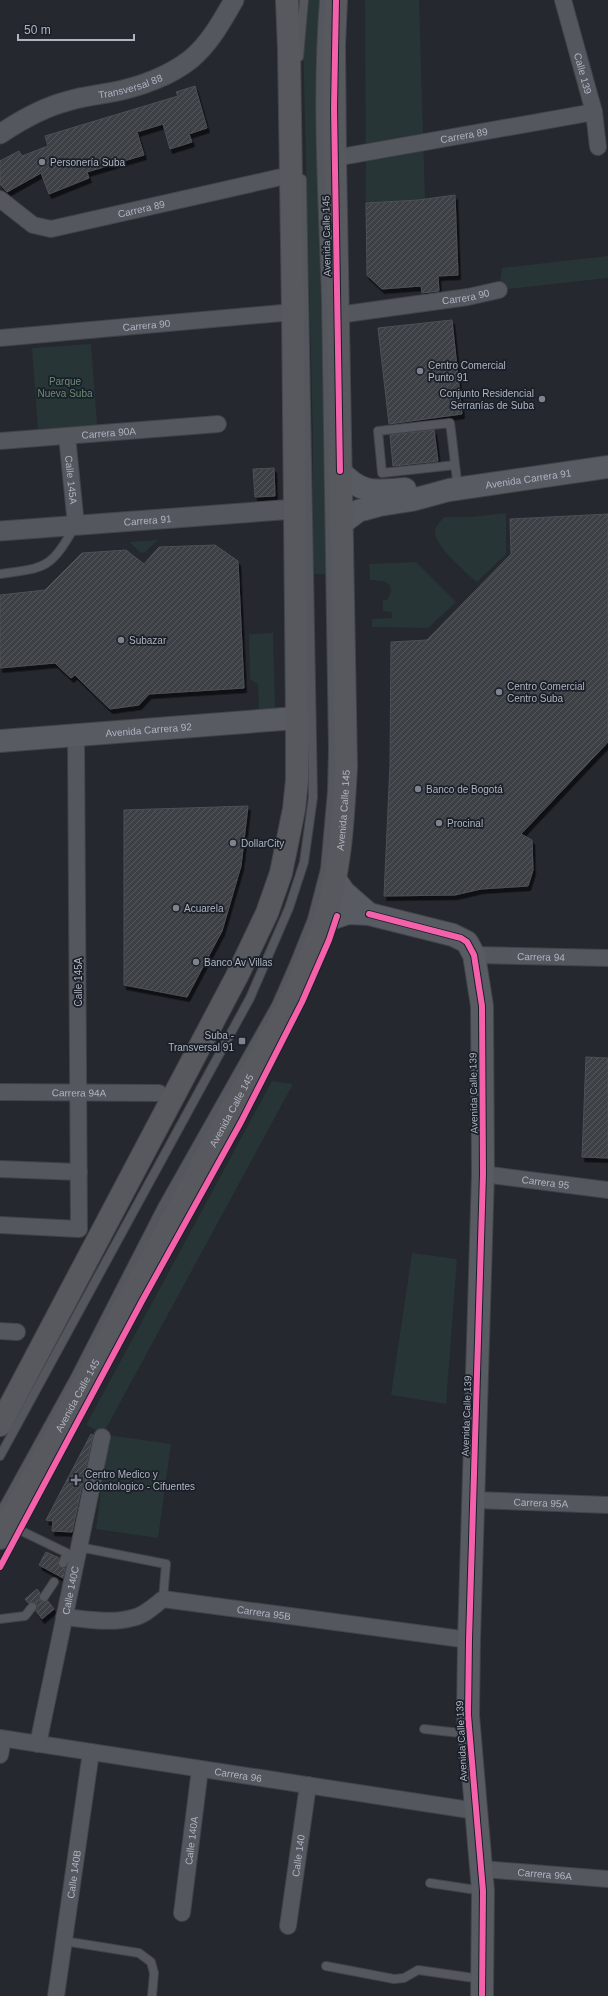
<svg xmlns="http://www.w3.org/2000/svg" width="608" height="1996" viewBox="0 0 608 1996" font-family="Arial,sans-serif">
	<style>
		.green { fill: #273537 }
		.building { fill: url(#building-hatch); stroke: #4d5057; filter: url(#shadow) }
		.lines { fill: none; stroke-linecap: round; stroke-linejoin: round }
		.service-casing { stroke: #414348; stroke-width: 10 }
		.minor-casing { stroke: #414348; stroke-width: 18 }
		.tertiary-casing { stroke: #414348; stroke-width: 21 }
		.secondary-casing { stroke: #414348; stroke-width: 24 }
		.primary-casing { stroke: #42454c; stroke-width: 24 }
		.service { stroke: #54575e; stroke-width: 8 }
		.minor { stroke: #54575e; stroke-width: 16 }
		.tertiary { stroke: #54575e; stroke-width: 19 }
		.secondary { stroke: #585b62; stroke-width: 22 }
		.primary { stroke: #57595f; stroke-width: 22 }
		.cycleway-casing { stroke: #1a1f28; stroke-width: 8 }
		.cycleway { stroke: #f560ab; stroke-width: 6 }
		.poi-dot { fill: #7e838d; stroke: #1a1f28; stroke-width: 1.5 }
		.labels { text-anchor: middle; stroke-width: 3.5; stroke-linejoin: round; paint-order: stroke }
		.street-label { font-size: 10px; fill: #aeb4c0; stroke: #1a1f28 }
		.poi-label { font-size: 10px; fill: #aeb4c0; stroke: #1a1f28; text-anchor: start }
		.park-label { font-size: 10px; fill: #698e75; stroke: #1a1f28 }
	</style>
	<defs>
		<pattern id="building-hatch" width="6" height="6" patternUnits="userSpaceOnUse"><rect width="6" height="6" fill="#3c3f44"/><path d="M-1 1l2-2M0 6l6-6M5 7l2-2" fill="none" stroke="#56585d"/></pattern>
		<filter id="shadow"><feDropShadow dx="2.5" dy="4.5" stdDeviation="0" flood-color="#0009"/></filter>
	</defs>
	<rect width="100%" height="100%" fill="#25282f"/>
	<path class="green" d="M 308,0 L 320,0 L 316,116 L 319,189 L 326,574 L 313,574 L 313,437 L 303,41 Z
		M 365,0 L 419,0 L 425,199 L 366,203 Z
		M 608,256 L 608,278 L 499,290 L 502,268 Z
		M 91,344 L 97,425 L 38,429 L 32,348 Z
		M 506,513 L 506,554 L 477,582 C 467,574 434,545 435,532 C 436,525 440,521 445,517 L 471,517 Z
		M 158,540 L 145,552 L 141,553 L 129,542 Z
		M 416,562 L 456,602 L 428,628 L 372,627 L 372,619 L 392,618 L 392,612 L 383,611 L 383,601 L 388,599 L 391,591 L 390,585 L 383,581 L 370,580 L 369,564 Z
		M 273,633 L 275,708 L 259,709 L 258,684 L 250,679 L 249,634 Z
		M 272,1081 L 293,1084 L 103,1434 L 86,1425 Z
		M 412,1253 L 457,1259 L 446,1404 L 391,1395 Z
		M 108,1435 L 171,1444 L 158,1538 L 96,1529 Z"/>
	<path class="building" d="M 195,86 L 207,128 L 189,134 L 192,142 L 170,149 L 163,124 L 137,132 L 144,155 L 87,172 L 89,178 L 49,194 L 41,173 L 7,192 L 0,184 L 0,161 L 19,151 L 22,156 L 48,146 L 45,136 L 178,96 L 176,92 Z
		M 455,195 L 458,275 L 438,276 L 439,291 L 422,293 L 421,286 L 382,289 L 367,275 L 366,203 L 418,200 Z
		M 452,320 L 462,414 L 389,424 L 378,328 Z
		M 434,430 L 438,461 L 393,466 L 390,435 Z
		M 274,468 L 275,496 L 255,497 L 253,469 Z
		M 608,514 L 608,742 L 521,834 L 532,840 L 533,870 L 528,886 L 481,889 L 455,895 L 384,896 L 390,765 L 391,642 L 427,640 L 511,554 L 510,519 Z
		M 215,545 L 238,561 L 244,688 L 149,694 L 139,705 L 110,709 L 75,675 L 71,678 L 55,663 L 0,668 L 0,595 L 45,590 L 82,553 L 126,550 L 144,564 L 159,547 Z
		M 248,806 L 241,866 L 222,931 L 187,997 L 124,985 L 124,810 Z
		M 586,1057 L 608,1058 L 608,1158 L 582,1157 Z
		M 91,1434 L 93,1435 L 72,1532 L 52,1531 L 53,1521 L 46,1520 Z
		M 46,1552 L 59,1558 L 58,1566 L 65,1568 L 63,1578 L 39,1565 Z
		M 37,1589 L 40,1593 L 39,1600 L 43,1602 L 48,1601 L 54,1609 L 42,1619 L 36,1611 L 37,1607 L 36,1603 L 28,1603 L 25,1599 Z"/>
	<g class="lines">
		<defs>
			<path id="service" d="M 299,57 L 304,0
				M 455,465 L 382,473 L 378,431 L 450,423 C 453,445 455,466 458,488
				M 0,574 C 47,568 51,568 75,526
				M 0,1456 L 250,998 L 289,908 L 304,862 L 313,797 L 302,179
				M 0,1513 L 74,1379 L 162,1207 L 276,1005 L 294,964 L 312,919 L 325,869 L 332,791 L 333,751 C 330,601 329,452 326,302 C 323,201 316,100 324,0
				M 7,1524 L 67,1553 L 63,1563
				M 79,1547 L 166,1564 L 163,1599
				M 44,1597 L 54,1582
				M 0,1619 L 25,1616 L 32,1607
				M 424,1729 L 469,1734
				M 430,1883 L 483,1891
				M 64,1941 L 139,1953 L 151,1962 L 154,1973 L 152,1996
				M 326,1966 L 394,1979 L 404,1978 L 418,1970 L 481,1979"/>
			<g id="minor">
				<path id="s1" d="M 563,0 L 594,112 L 598,147"/>
				<path id="s2" d="M 335,158 L 594,112"/>
				<path id="s3" d="M 0,199 L 33,225 L 51,229 L 290,175"/>
				<path id="s4" d="M 338,315 L 468,297 L 499,290"/>
				<path id="s5" d="M 0,338 L 293,312"/>
				<path id="s6" d="M 67,436 L 76,525"/>
				<path id="s7" d="M 0,441 L 218,424"/>
				<path id="s8" d="M 474,955 L 608,958"/>
				<path id="s9" d="M 0,1092 L 159,1093"/>
				<path d="M 0,1169 L 79,1172"/>
				<path id="s10" d="M 483,1174 L 608,1190"/>
				<path d="M 0,1225 L 79,1229 L 76,735"/>
				<path d="M 0,1331 L 17,1332"/>
				<path id="s11" d="M 474,1500 L 608,1505"/>
				<path id="s12" d="M 64,1617 C 86,1619 110,1624 132,1618 C 144,1616 154,1606 163,1599 L 469,1640"/>
				<path id="s13" d="M 0,1738 L 476,1811"/>
				<path id="s14" d="M 38,1744 L 102,1437"/>
				<path d="M 0,1755 L 3,1739"/>
				<path id="s15" d="M 483,1869 L 608,1879"/>
				<path id="s16" d="M 182,1913 L 200,1769"/>
				<path id="s17" d="M 288,1926 L 308,1785"/>
				<path id="s18" d="M 56,1996 L 91,1752"/>
			</g>
			<g id="tertiary">
				<path id="s19" d="M 0,134 C 21,120 44,107 68,101 C 83,96 98,95 113,92 C 139,87 170,76 191,59 C 210,43 222,21 234,0"/>
				<path id="s20" d="M 0,531 L 295,509"/>
			</g>
			<g id="secondary">
				<path d="M 340,471 C 362,495 375,491 405,489"/>
				<path id="s21" d="M 341,524 L 358,511 L 380,505 L 412,500 L 449,490 L 608,467"/>
				<path id="s22" d="M 0,741 L 297,718"/>
				<path d="M 335,879 L 344,892 L 369,914"/>
				<path d="M 324,921 L 348,913 L 369,914 L 453,935 L 467,942 L 474,955 L 482,1006 L 483,1174 L 469,1640 L 468,1715 L 483,1891 L 482,1996"/>
			</g>
			<g id="primary">
				<path d="M 0,1425 L 237,976 L 267,913 L 281,873 L 294,809 L 297,780 L 297,718 L 293,312 L 289,49 L 287,0"/>
				<path id="s23" d="M 0,1538 L 288,1005 C 300,977 315,949 324,920 C 341,871 343,818 346,767 L 335,158 L 334,45 L 336,0"/>
			</g>
		</defs>
		<use href="#service" class="service-casing"/>
		<use href="#minor" class="minor-casing"/>
		<use href="#tertiary" class="tertiary-casing"/>
		<use href="#secondary" class="secondary-casing"/>
		<use href="#primary" class="primary-casing"/>
		<use href="#service" class="service"/>
		<use href="#minor" class="minor"/>
		<use href="#tertiary" class="tertiary"/>
		<use href="#secondary" class="secondary"/>
		<use href="#primary" class="primary"/>
		<defs>
			<path id="cycleway" d="M 336,0 L 334,108 L 340,471
				M 369,914 L 461,938 L 467,942 L 474,955 L 482,1006 L 483,1174 L 469,1640 L 468,1715 L 483,1891 L 482,1996
				M 0,1567 L 142,1301 L 241,1122 L 302,1002 L 329,940 L 337,916"/>
		</defs>
		<use href="#cycleway" class="cycleway-casing"/>
		<use href="#cycleway" class="cycleway"/>
	</g>
	<g class="poi-dot">
		<circle cx="42" cy="162" r="4"/>
		<circle cx="420" cy="371" r="4"/>
		<circle cx="542" cy="399" r="4"/>
		<circle cx="121" cy="640" r="4"/>
		<circle cx="499" cy="692" r="4"/>
		<circle cx="418" cy="789" r="4"/>
		<circle cx="439" cy="823" r="4"/>
		<circle cx="233" cy="843" r="4"/>
		<circle cx="176" cy="908" r="4"/>
		<circle cx="196" cy="962" r="4"/>
		<rect x="238" y="1037" width="8" height="8" rx="2"/>
		<path d="M74 1474h4v4h4v4h-4v4h-4v-4h-4v-4h4z"/>
	</g>
	<g class="labels">
		<g class="street-label">
			<text dy="4" stroke="none"><textPath href="#s1" startOffset="76">Calle 139</textPath></text>
			<text dy="4" stroke="none"><textPath href="#s19" startOffset="140">Transversal 88</textPath></text>
			<text dy="4" stroke="none"><textPath href="#s2" startOffset="131">Carrera 89</textPath></text>
			<text dy="4" stroke="none"><textPath href="#s3" startOffset="153">Carrera 89</textPath></text>
			<text transform="translate(326 236) rotate(-91)" y="4">Avenida Calle 145</text>
			<text dy="4" stroke="none"><textPath href="#s4" startOffset="129">Carrera 90</textPath></text>
			<text dy="4" stroke="none"><textPath href="#s5" startOffset="147">Carrera 90</textPath></text>
			<text dy="4" stroke="none"><textPath href="#s7" startOffset="109">Carrera 90A</textPath></text>
			<text dy="4" stroke="none"><textPath href="#s21" startOffset="195">Avenida Carrera 91</textPath></text>
			<text dy="4" stroke="none"><textPath href="#s6" startOffset="44">Calle 145A</textPath></text>
			<text dy="4" stroke="none"><textPath href="#s20" startOffset="148">Carrera 91</textPath></text>
			<text dy="4" stroke="none"><textPath href="#s22" startOffset="149">Avenida Carrera 92</textPath></text>
			<text dy="4" stroke="none"><textPath href="#s23" startOffset="810">Avenida Calle 145</textPath></text>
			<text dy="4" stroke="none"><textPath href="#s8" startOffset="67">Carrera 94</textPath></text>
			<text transform="translate(78 982) rotate(-90)" y="4">Calle 145A</text>
			<text dy="4" stroke="none"><textPath href="#s9" startOffset="79">Carrera 94A</textPath></text>
			<text transform="translate(473 1093) rotate(-91)" y="4">Avenida Calle 139</text>
			<text dy="4" stroke="none"><textPath href="#s23" startOffset="486">Avenida Calle 145</textPath></text>
			<text dy="4" stroke="none"><textPath href="#s10" startOffset="63">Carrera 95</textPath></text>
			<text dy="4" stroke="none"><textPath href="#s23" startOffset="162">Avenida Calle 145</textPath></text>
			<text transform="translate(466 1416) rotate(-88)" y="4">Avenida Calle 139</text>
			<text dy="4" stroke="none"><textPath href="#s11" startOffset="67">Carrera 95A</textPath></text>
			<text dy="4" stroke="none"><textPath href="#s14" startOffset="157">Calle 140C</textPath></text>
			<text dy="4" stroke="none"><textPath href="#s12" startOffset="207">Carrera 95B</textPath></text>
			<text transform="translate(461 1741) rotate(-93)" y="4">Avenida Calle 139</text>
			<text dy="4" stroke="none"><textPath href="#s13" startOffset="241">Carrera 96</textPath></text>
			<text dy="4" stroke="none"><textPath href="#s16" startOffset="73">Calle 140A</textPath></text>
			<text dy="4" stroke="none"><textPath href="#s17" startOffset="71">Calle 140</textPath></text>
			<text dy="4" stroke="none"><textPath href="#s18" startOffset="123">Calle 140B</textPath></text>
			<text dy="4" stroke="none"><textPath href="#s15" startOffset="62">Carrera 96A</textPath></text>
		</g>
		<g class="poi-label">
			<text x="50" y="166">Personería Suba</text>
			<text x="428" y="369">Centro Comercial<tspan x="428" dy="12">Punto 91</tspan></text>
			<text x="534" y="397" text-anchor="end">Conjunto Residencial<tspan x="534" dy="12">Serranías de Suba</tspan></text>
			<text x="129" y="644">Subazar</text>
			<text x="507" y="690">Centro Comercial<tspan x="507" dy="12">Centro Suba</tspan></text>
			<text x="426" y="793">Banco de Bogotá</text>
			<text x="447" y="827">Procinal</text>
			<text x="241" y="847">DollarCity</text>
			<text x="184" y="912">Acuarela</text>
			<text x="204" y="966">Banco Av Villas</text>
			<text x="234" y="1039" text-anchor="end">Suba -<tspan x="234" dy="12">Transversal 91</tspan></text>
			<text x="85" y="1478">Centro Medico y<tspan x="85" dy="12">Odontologico - Cifuentes</tspan></text>
		</g>
		<g class="park-label">
			<text x="65" y="385">Parque<tspan x="65" dy="12">Nueva Suba</tspan></text>
		</g>
	</g>
	<path d="M18 34v6h116v-6" fill="none" stroke="#aeb4c0" stroke-width="2"/>
	<text x="24" y="34" font-size="12" fill="#aeb4c0" stroke="#1a1f28" stroke-width="3" paint-order="stroke">50 m</text>
</svg>
